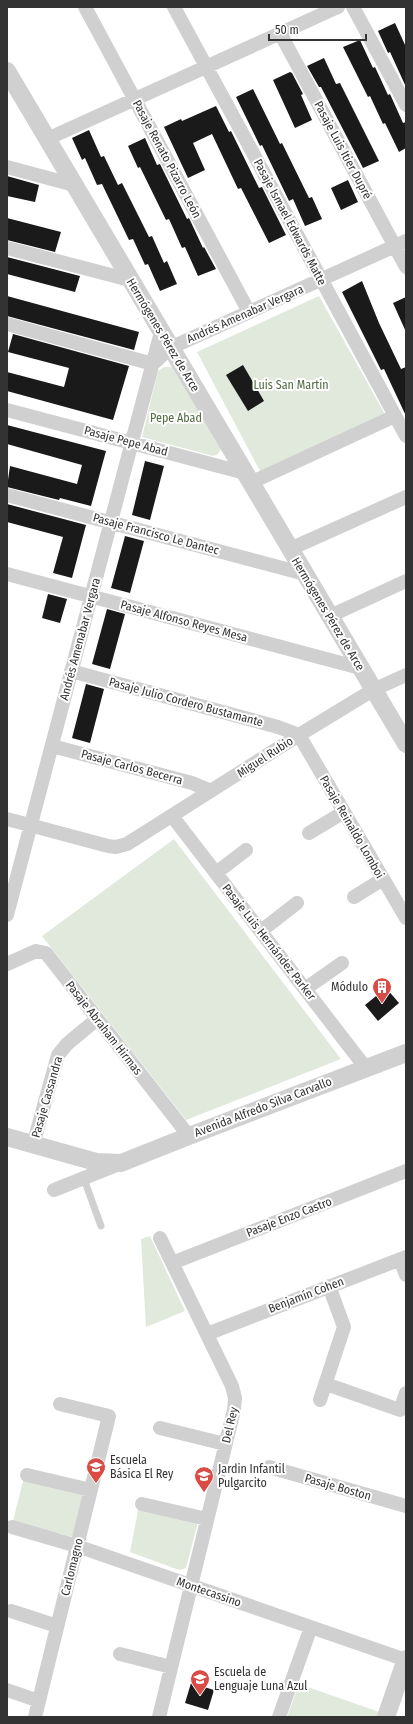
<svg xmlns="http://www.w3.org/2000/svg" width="413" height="1724" viewBox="0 0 413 1724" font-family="'Fira Sans Condensed',sans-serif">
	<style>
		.green { fill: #e1e9dd }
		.building { fill: #1a1a1a }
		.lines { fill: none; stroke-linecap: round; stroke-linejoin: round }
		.service { stroke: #d0d0d0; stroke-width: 7 }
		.minor { stroke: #d0d0d0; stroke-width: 14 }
		.tertiary { stroke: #d0d0d0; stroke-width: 18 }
		.labels { text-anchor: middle; stroke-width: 4; stroke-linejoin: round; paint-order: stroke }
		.street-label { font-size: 12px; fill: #333; stroke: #fff }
		.park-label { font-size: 12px; fill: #516c42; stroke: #fff }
		.poi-label { font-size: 12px; fill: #333; stroke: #fff; text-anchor: start }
	</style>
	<rect width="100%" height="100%" fill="#fff"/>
	<path class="green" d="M 319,296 L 386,416 L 263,473 L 260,471 L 197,352 Z
		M 164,367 L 172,367 L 221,449 L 218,454 L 213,456 L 142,437 L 158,371 Z
		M 174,839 L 341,1059 L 186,1120 L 42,936 Z
		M 150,1236 L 185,1311 L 146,1327 L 141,1239 Z
		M 24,1477 L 88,1492 L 76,1538 L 13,1521 Z
		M 139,1506 L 198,1522 L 186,1568 L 179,1570 L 130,1552 Z
		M 299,1684 L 385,1714 L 383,1717 L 287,1717 Z"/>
	<path class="building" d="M 395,23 L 406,47 L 406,87 L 390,52 L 388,53 L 378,31 Z
		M 360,40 L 373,68 L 375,67 L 388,95 L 390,94 L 403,123 L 406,122 L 406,148 L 399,152 L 385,123 L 383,124 L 370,96 L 368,97 L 343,47 Z
		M 324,58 L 336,84 L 340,83 L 379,161 L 363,168 L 321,87 L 319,87 L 307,66 Z
		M 290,72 L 292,73 L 303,94 L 301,95 L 312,120 L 295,128 L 273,80 Z
		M 253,89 L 280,144 L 282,143 L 309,198 L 312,197 L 322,219 L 305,226 L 293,199 L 289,201 L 262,145 L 260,146 L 236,97 Z
		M 216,106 L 229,132 L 231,131 L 259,188 L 262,187 L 286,235 L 269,243 L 241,188 L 238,189 L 212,134 L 193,143 L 205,170 L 188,178 L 164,127 L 181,119 L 182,121 Z
		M 89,130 L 101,157 L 104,156 L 118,185 L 122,183 L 149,237 L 152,236 L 164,263 L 167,261 L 177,284 L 160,291 L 148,264 L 145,265 L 133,239 L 129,240 L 102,184 L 97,185 L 85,158 L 82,160 L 72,138 Z
		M 145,138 L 157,165 L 160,164 L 187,219 L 189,218 L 203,248 L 204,247 L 216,269 L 198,276 L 185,247 L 182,248 L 169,219 L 166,220 L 140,167 L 138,168 L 128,146 Z
		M 7,176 L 39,185 L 35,202 L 7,196 Z
		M 348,180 L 358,202 L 341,210 L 331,188 Z
		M 7,218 L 61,232 L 55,252 L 7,240 Z
		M 7,257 L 80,276 L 75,292 L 7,274 Z
		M 362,281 L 379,323 L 401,369 L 406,367 L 406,416 L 384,369 L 381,370 L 342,292 Z
		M 7,296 L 139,332 L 134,350 L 7,316 Z
		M 406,297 L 406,332 L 393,303 Z
		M 13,334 L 129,366 L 113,420 L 7,391 L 7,372 L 64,387 L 69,368 L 8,352 Z
		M 243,365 L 264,401 L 248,411 L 226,375 Z
		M 7,425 L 106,451 L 91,506 L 60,498 L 59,500 L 7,487 L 10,466 L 77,484 L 82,465 L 7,444 Z
		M 145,461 L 164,466 L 150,520 L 132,515 Z
		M 7,504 L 86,525 L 72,578 L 53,573 L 63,537 L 7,522 Z
		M 125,536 L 144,541 L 130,593 L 111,588 Z
		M 48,594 L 67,599 L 60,623 L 42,618 Z
		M 107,609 L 125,614 L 110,669 L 92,664 Z
		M 86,684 L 104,689 L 90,743 L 72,738 Z
		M 386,988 L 399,1003 L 378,1021 L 365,1005 Z
		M 191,1683 L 214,1690 L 208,1710 L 185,1703 Z"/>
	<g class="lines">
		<path class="service" d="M 84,1179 L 101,1226"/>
		<path class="minor" d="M 85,7 L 249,312
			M 174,7 L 406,436
			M 353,7 L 406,105
			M 280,33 L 406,267
			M 47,139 L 338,7
			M 7,167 L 74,185
			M 7,248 L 130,280
			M 7,324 L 153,364 L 170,348 L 406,241
			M 7,410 L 245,473
			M 250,483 L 395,416
			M 7,495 L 305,574
			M 290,549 L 406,497
			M 7,574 L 360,668
			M 330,616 L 406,581
			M 71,671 L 278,727 L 299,735 L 406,918
			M 52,746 L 192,783 L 211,791
			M 172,816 L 365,1067
			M 7,819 L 108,846 L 116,847 L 127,844 L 299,735 L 373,690 L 406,675
			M 309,833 L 344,812
			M 216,873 L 246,850
			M 354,897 L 383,879
			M 7,915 L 161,332
			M 261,931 L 297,903
			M 7,964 L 36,951 L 46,953 L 189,1136
			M 305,989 L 342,963
			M 33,1145 L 58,1055 L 67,1044 L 97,1019
			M 54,1190 L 119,1164
			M 400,1259 L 406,1275
			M 172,1263 L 406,1171
			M 207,1334 L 406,1257
			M 326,1384 L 400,1410 L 406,1393
			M 320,1400 L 344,1327 L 329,1286
			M 160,1428 L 225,1444
			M 269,1467 L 406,1506
			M 27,1475 L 91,1490
			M 142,1504 L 207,1519
			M 12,1527 L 77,1546 L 406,1660
			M 11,1611 L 57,1626
			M 120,1654 L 171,1667
			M 7,1690 L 39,1701
			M 35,1717 L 109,1416 L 60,1404
			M 159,1717 L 234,1410 L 235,1398 L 232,1386 L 160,1238
			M 279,1717 L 311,1627"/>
		<path class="tertiary" d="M 7,71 L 406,744
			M 7,1137 L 96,1162 L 121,1163 L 189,1136 L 406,1053
			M 386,1717 L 406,1659"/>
	</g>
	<defs>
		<symbol id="building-pin" viewBox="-11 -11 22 30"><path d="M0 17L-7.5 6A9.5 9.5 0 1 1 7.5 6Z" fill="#d94c46" stroke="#fff"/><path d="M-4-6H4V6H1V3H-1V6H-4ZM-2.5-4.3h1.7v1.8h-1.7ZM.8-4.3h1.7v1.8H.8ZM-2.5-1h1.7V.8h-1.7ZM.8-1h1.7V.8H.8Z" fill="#fff"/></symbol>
		<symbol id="school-pin" viewBox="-11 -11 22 30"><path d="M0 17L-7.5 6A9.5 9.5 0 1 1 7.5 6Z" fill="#d94c46" stroke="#fff"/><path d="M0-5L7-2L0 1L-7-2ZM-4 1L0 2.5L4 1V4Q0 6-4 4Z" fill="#fff"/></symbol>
	</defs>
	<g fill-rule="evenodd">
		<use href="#building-pin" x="371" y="976" width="22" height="30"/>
		<use href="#school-pin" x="85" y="1456" width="22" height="30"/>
		<use href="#school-pin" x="193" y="1465" width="22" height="30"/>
		<use href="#school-pin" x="189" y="1668" width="22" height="30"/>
	</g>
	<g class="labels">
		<g class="street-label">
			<text transform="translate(343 150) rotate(62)" y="4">Pasaje Luis Itier Dupré</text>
			<text transform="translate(167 159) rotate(62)" y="4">Pasaje Renato Pizarro León</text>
			<text transform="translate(290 222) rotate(62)" y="4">Pasaje Ismael Edwards Matte</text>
			<text transform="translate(245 314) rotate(-24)" y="4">Andrés Amenabar Vergara</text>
			<text transform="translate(163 335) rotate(59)" y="4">Hermógenes Pérez de Arce</text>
			<text transform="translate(126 441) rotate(15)" y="4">Pasaje Pepe Abad</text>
			<text transform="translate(156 534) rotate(15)" y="4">Pasaje Francisco Le Dantec</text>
			<text transform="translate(328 614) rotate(59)" y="4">Hermógenes Pérez de Arce</text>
			<text transform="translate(184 621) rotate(15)" y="4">Pasaje Alfonso Reyes Mesa</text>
			<text transform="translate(80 639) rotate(-75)" y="4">Andrés Amenabar Vergara</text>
			<text transform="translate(186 702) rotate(15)" y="4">Pasaje Julio Cordero Bustamante</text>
			<text transform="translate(265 757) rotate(-33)" y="4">Miguel Rubio</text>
			<text transform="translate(132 767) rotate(15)" y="4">Pasaje Carlos Becerra</text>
			<text transform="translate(352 827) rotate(60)" y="4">Pasaje Reinaldo Lomboi</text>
			<text transform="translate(269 942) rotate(52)" y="4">Pasaje Luis Hernández Parker</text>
			<text transform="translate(104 1028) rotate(52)" y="4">Pasaje Abraham Hirmas</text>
			<text transform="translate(47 1097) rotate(-74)" y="4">Pasaje Cassandra</text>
			<text transform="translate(263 1107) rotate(-21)" y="4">Avenida Alfredo Silva Carvallo</text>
			<text transform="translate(289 1217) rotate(-21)" y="4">Pasaje Enzo Castro</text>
			<text transform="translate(306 1295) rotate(-21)" y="4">Benjamín Cohen</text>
			<text transform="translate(230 1425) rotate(-77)" y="4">Del Rey</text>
			<text transform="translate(338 1487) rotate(16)" y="4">Pasaje Boston</text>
			<text transform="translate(72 1567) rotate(-76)" y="4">Carlomagno</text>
			<text transform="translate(209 1592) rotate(19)" y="4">Montecassino</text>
		</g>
		<g class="park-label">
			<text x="291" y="389">Luis San Martín</text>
			<text x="176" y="422">Pepe Abad</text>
		</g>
		<g class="poi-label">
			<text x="368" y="991" text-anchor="end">Módulo</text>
			<text x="110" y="1464">Escuela<tspan x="110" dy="14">Básica El Rey</tspan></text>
			<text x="218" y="1473">Jardin Infantil<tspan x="218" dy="14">Pulgarcito</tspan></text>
			<text x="214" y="1676">Escuela de<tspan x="214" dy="14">Lenguaje Luna Azul</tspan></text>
		</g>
	</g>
	<rect width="413" height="1724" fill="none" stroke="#333333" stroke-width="16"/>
	<path d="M269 34v6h97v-6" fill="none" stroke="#333333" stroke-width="2"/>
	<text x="275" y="34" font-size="12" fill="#333333" stroke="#ffffff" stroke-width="3" paint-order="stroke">50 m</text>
</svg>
